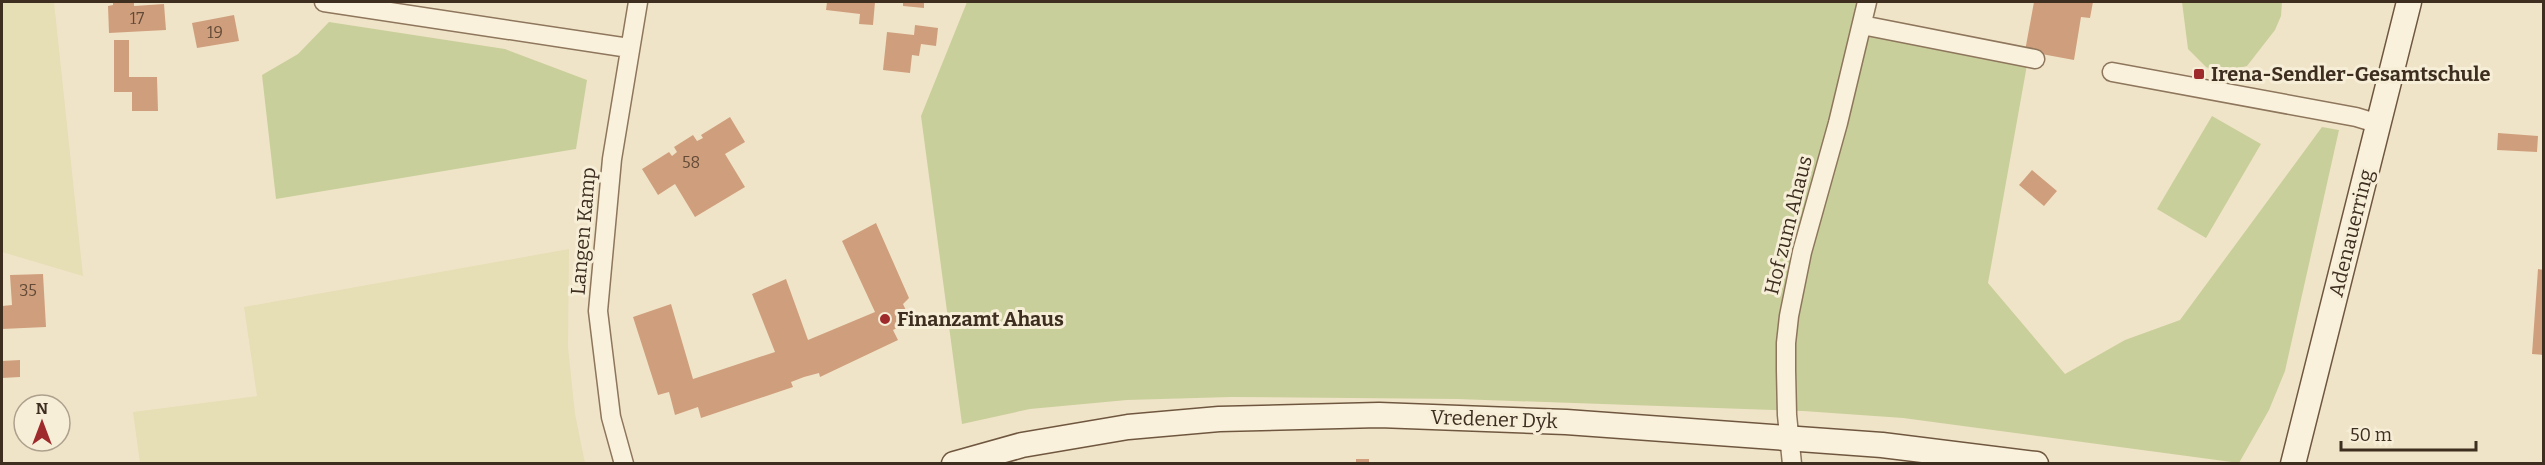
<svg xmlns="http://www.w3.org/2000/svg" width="2545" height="465" viewBox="0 0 2545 465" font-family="Bitter,serif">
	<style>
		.farmland { fill: #e6deb5 }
		.green { fill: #c9cf9b }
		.building { fill: #cf9f7d }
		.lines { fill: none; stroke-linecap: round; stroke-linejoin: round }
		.minor-casing { stroke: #8d765c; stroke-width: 21 }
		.secondary-casing { stroke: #6f573f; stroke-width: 27 }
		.minor { stroke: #faf1dc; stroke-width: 18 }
		.secondary { stroke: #faf1dc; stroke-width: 24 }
		.poi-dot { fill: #9e2a2b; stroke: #f7eed8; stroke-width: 2 }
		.labels { text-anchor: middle; stroke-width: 6; stroke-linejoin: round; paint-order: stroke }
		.number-label { font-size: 16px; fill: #624a37 }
		.poi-label { font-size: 20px; font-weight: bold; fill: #3d2e20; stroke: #f7eed8; text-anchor: start }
		.street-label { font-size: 20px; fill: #3d2e20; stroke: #f7eed8 }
	</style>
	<rect width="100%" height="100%" fill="#f0e4c8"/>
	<path class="farmland" d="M 2,2 L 54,2 L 83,276 L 2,252 Z
		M 569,249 L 568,347 L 575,414 L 585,463 L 140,463 L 133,412 L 257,396 L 244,307 Z"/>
	<path class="green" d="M 967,2 L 1861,2 L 1878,24 L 2027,65 L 1988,283 L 2065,374 L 2125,340 L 2180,320 L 2322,127 L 2339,130 L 2285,371 L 2269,410 L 2239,463 L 1903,418 L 1803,411 L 1457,399 L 1231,397 L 1127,400 L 1030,409 L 962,424 L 921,116 Z
		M 2182,2 L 2282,2 L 2281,16 L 2275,30 L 2247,66 L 2219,73 L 2206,67 L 2188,49 Z
		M 329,22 L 505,49 L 587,80 L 576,149 L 276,199 L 262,75 L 298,54 Z
		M 2212,116 L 2261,144 L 2206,238 L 2157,209 Z"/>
	<path class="building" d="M 113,2 L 134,2 L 134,6 L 164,4 L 166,30 L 109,33 L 108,6 L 113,5 Z
		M 827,2 L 875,2 L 873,25 L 859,24 L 860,14 L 826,10 Z
		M 903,2 L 924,2 L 924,8 L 903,6 Z
		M 2034,2 L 2093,2 L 2090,18 L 2081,17 L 2074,60 L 2025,51 Z
		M 234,15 L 239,41 L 197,48 L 192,23 Z
		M 915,25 L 938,28 L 936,46 L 921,44 L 919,56 L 912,55 L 910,73 L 883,70 L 887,32 L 914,35 Z
		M 114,40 L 129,40 L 129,77 L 157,77 L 158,111 L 132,111 L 132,92 L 114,92 Z
		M 730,117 L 745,142 L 725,154 L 745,187 L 695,217 L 675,184 L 658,195 L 642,169 L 669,152 L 672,156 L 677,152 L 674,147 L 693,135 L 697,141 L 703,138 L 701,135 Z
		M 2498,133 L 2538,136 L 2537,152 L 2497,150 Z
		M 2032,170 L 2057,191 L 2044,206 L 2019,185 Z
		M 876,223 L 909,298 L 903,304 L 911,321 L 893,330 L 898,340 L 820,377 L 819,373 L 804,377 L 791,382 L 793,387 L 701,418 L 698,407 L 675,415 L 669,392 L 658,395 L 633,317 L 671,304 L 693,379 L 775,352 L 752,294 L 786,279 L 808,340 L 875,312 L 842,241 Z
		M 2538,269 L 2544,270 L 2544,355 L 2532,354 Z
		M 43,274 L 46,327 L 2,329 L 2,306 L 12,305 L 10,275 Z
		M 20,360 L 20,377 L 2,378 L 2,361 Z
		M 1356,459 L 1369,459 L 1369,464 L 1356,464 Z"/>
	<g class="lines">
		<defs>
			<path id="minor" d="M 324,2 L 629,48
				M 1862,25 L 2035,59
				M 2112,72 L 2356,117 L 2379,124
				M 624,464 L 611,417 L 598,311 L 612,159 L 638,2
				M 1792,464 L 1787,415 L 1786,370 L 1786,343 L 1789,316 L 1802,252 L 1838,123 L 1867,2"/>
			<path id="secondary" d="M 954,464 L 1022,445 L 1128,427 L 1219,419 L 1379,415 L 1566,422 L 1882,445 L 2036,464
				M 2293,464 L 2409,2"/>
		</defs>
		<use href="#minor" class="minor-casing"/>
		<use href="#secondary" class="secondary-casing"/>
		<use href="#minor" class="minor"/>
		<use href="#secondary" class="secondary"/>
	</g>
	<g class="poi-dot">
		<rect x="2193" y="68" width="12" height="12" rx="3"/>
		<circle cx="885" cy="319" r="6"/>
	</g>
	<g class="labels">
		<g class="number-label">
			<text x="137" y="24">17</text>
			<text x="215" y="38">19</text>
			<text x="691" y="168">58</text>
			<text x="28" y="296">35</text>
		</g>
		<g class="poi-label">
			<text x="2211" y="81">Irena-Sendler-Gesamtschule</text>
			<text x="897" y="326">Finanzamt Ahaus</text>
		</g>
		<g class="street-label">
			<text transform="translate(1788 225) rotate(-76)" y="7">Hof zum Ahaus</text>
			<text transform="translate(583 231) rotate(-85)" y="7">Langen Kamp</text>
			<text transform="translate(2351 233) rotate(-76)" y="7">Adenauerring</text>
			<text transform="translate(1494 419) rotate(2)" y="7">Vredener Dyk</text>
		</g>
	</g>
	<rect width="2545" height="465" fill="none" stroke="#3d2e20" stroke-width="6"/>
	<g transform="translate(42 423)"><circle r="28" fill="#f7eed8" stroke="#ada18e" stroke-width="1.5"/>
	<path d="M0-4.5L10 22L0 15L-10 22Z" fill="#9e2a2b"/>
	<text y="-9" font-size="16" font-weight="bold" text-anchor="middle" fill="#3d2e20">N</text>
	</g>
	<path d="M2341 441v9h135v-9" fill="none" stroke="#3d2e20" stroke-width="3"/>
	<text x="2350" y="441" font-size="18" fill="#3d2e20" stroke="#f7eed8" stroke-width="4.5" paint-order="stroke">50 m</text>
</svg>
